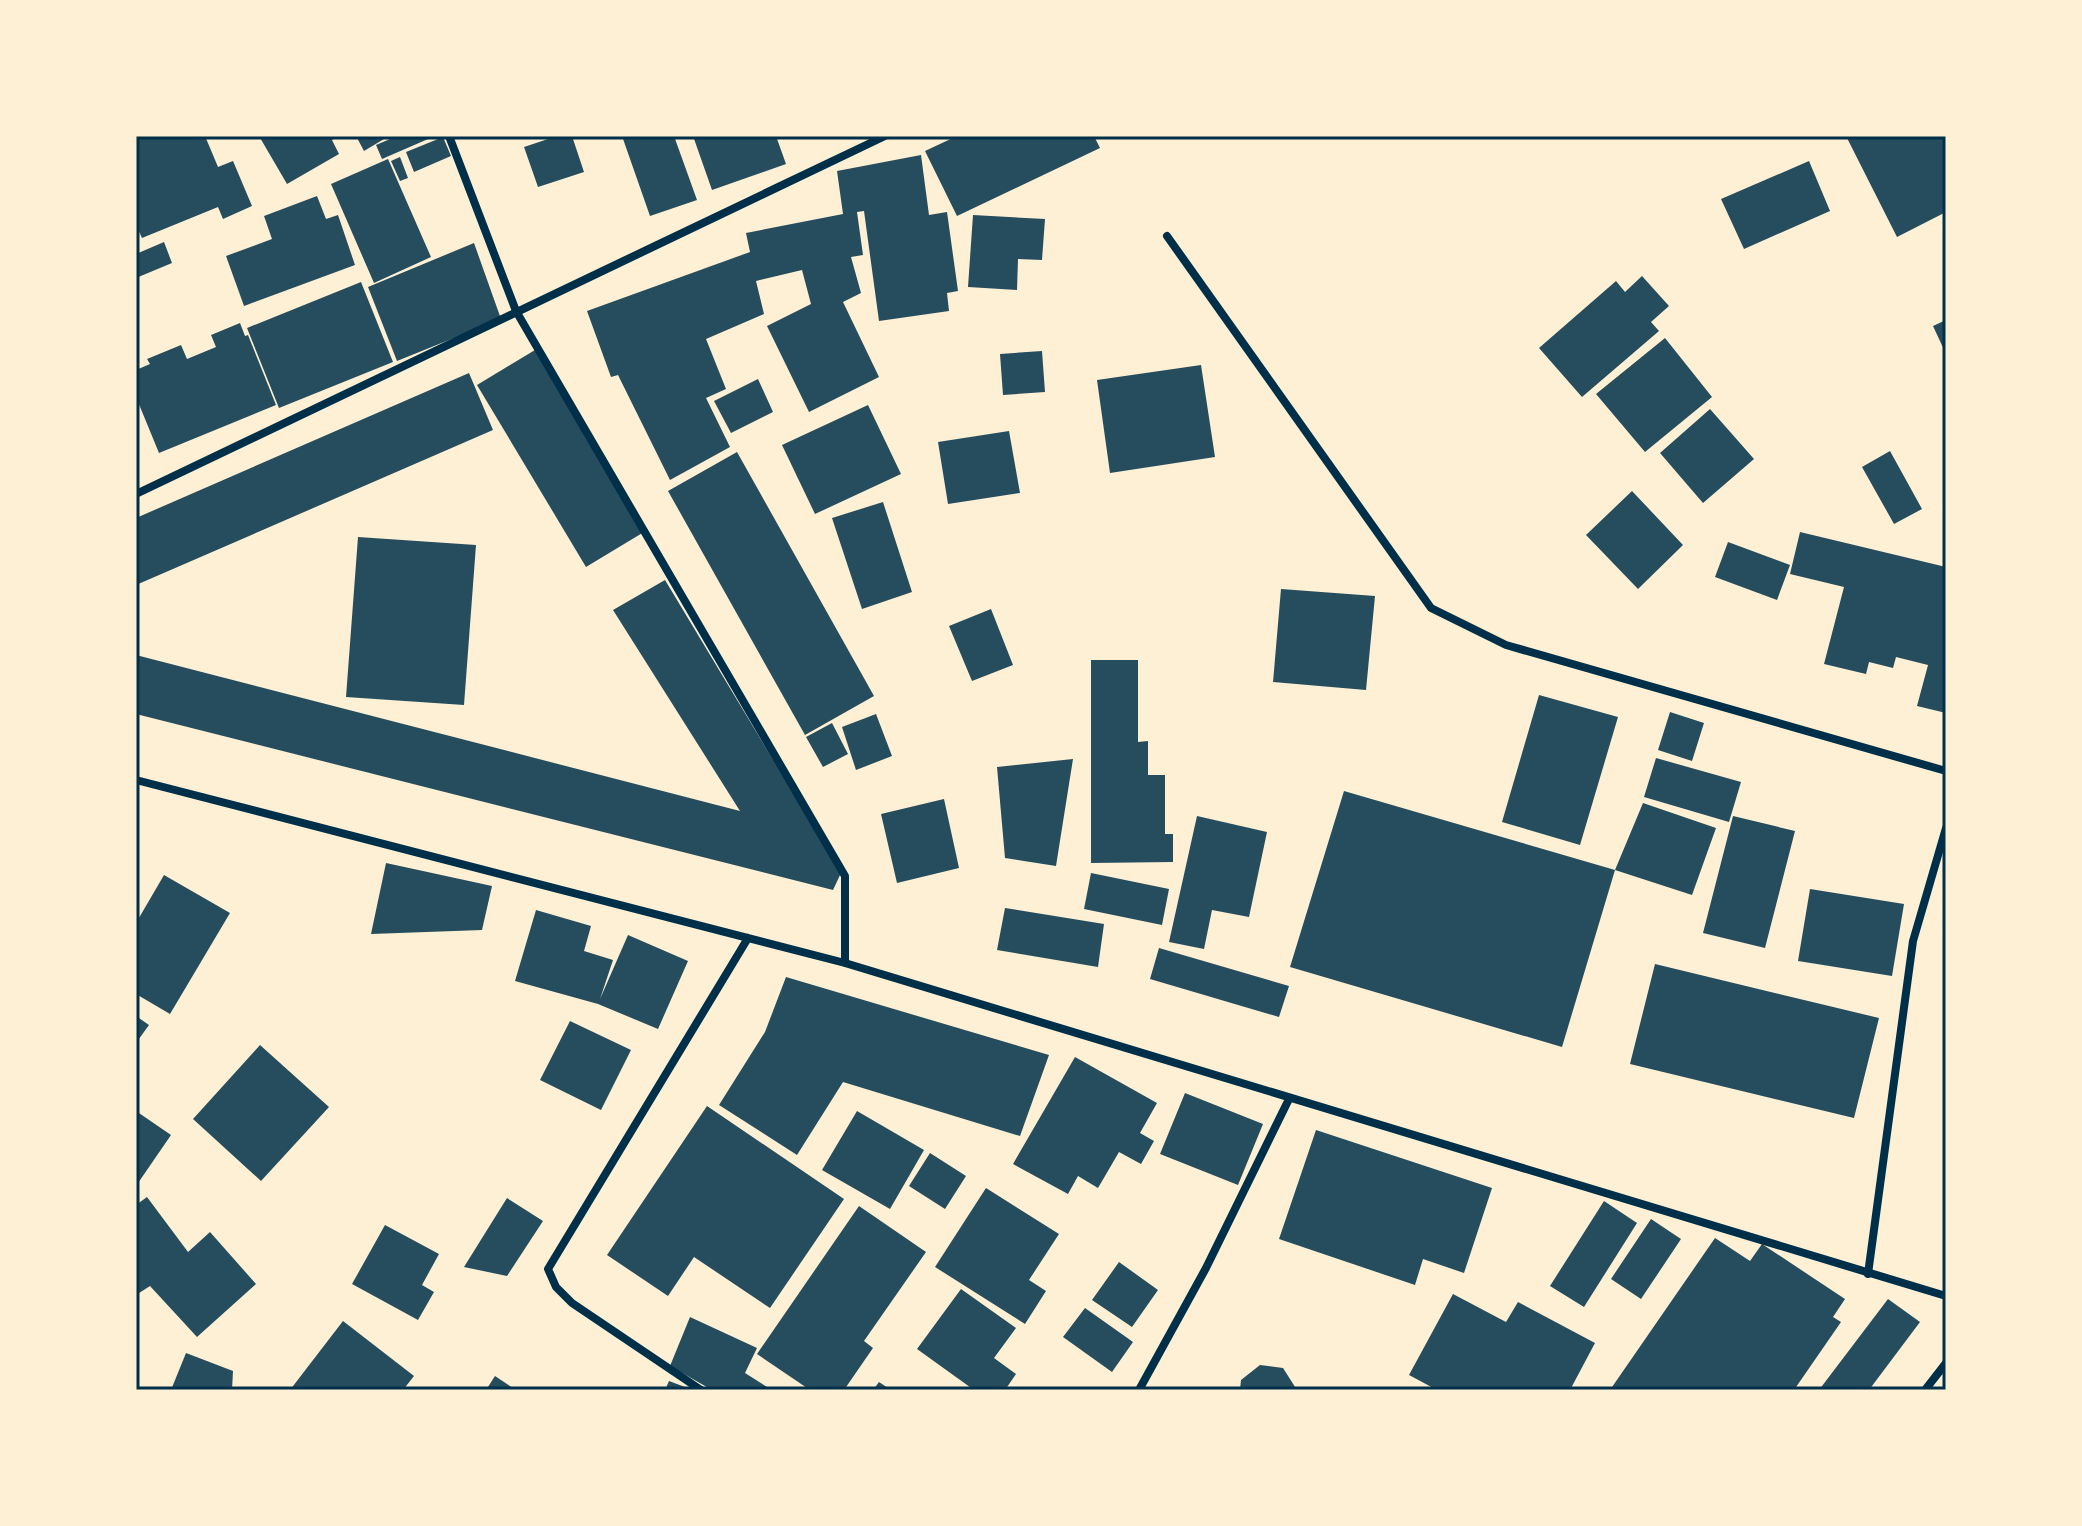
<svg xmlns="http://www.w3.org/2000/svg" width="2082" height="1526" viewBox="0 0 2082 1526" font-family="Rubik,sans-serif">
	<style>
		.building { fill: #264d5e }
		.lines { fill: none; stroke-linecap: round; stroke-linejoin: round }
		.minor { stroke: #003049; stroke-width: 8 }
		.neatline { fill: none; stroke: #003049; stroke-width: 3 }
	</style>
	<rect width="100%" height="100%" fill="#fdf0d5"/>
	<path class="building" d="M 136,136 L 205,136 L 218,167 L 233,161 L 252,206 L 223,219 L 218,207 L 142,238 L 136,225 Z
		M 259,136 L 339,136 L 332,140 L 339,154 L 287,184 Z
		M 356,136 L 389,136 L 364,151 Z
		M 397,136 L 435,136 L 382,159 L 376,145 Z
		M 557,136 L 572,136 L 584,172 L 538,187 L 524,147 Z
		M 622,136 L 674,136 L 697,200 L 650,216 Z
		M 693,136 L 776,136 L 786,164 L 712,190 Z
		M 957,136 L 1094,136 L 1100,148 L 957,216 L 925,151 Z
		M 1846,136 L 1946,136 L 1946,212 L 1897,237 Z
		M 443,137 L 451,156 L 414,172 L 406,152 Z
		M 921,155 L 929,215 L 947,212 L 958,291 L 947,293 L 949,311 L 879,321 L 864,211 L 857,212 L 863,255 L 851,257 L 861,293 L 843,302 L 879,377 L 809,412 L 767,326 L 811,304 L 802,270 L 756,281 L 764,314 L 706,339 L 726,389 L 706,398 L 730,447 L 670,480 L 618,375 L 611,377 L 587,311 L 750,252 L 746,233 L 843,214 L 837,171 Z
		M 400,157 L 408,178 L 400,181 L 391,161 Z
		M 388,159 L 431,257 L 374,283 L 331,184 Z
		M 1809,161 L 1830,211 L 1744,249 L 1721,199 Z
		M 317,196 L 326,219 L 338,215 L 355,265 L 244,306 L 226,256 L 272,239 L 264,216 Z
		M 973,215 L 1045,219 L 1042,260 L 1018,259 L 1017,290 L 968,287 Z
		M 164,242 L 172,263 L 136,278 L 136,254 Z
		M 474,243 L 501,319 L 397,361 L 368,287 Z
		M 1642,276 L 1669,306 L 1651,322 L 1659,331 L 1582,397 L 1539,348 L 1616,281 L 1625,292 Z
		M 361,282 L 393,362 L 279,408 L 247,328 Z
		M 1946,320 L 1946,354 L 1933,326 Z
		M 240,323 L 245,336 L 248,335 L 276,405 L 159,453 L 136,397 L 136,370 L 150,364 L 147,359 L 181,345 L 187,359 L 216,347 L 211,335 Z
		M 1665,338 L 1712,397 L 1645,452 L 1596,394 Z
		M 535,350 L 644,532 L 586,567 L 477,385 Z
		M 1042,351 L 1045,392 L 1003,395 L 1000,354 Z
		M 1201,365 L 1215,457 L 1110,473 L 1097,380 Z
		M 469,373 L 493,430 L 136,585 L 136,518 Z
		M 758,379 L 773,412 L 731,433 L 714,401 Z
		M 868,405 L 901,474 L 815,514 L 782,445 Z
		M 1710,409 L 1754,459 L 1703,503 L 1660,453 Z
		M 1009,431 L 1020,493 L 948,504 L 938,442 Z
		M 1890,451 L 1922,509 L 1894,524 L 1862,467 Z
		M 737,452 L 874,696 L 805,735 L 668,491 Z
		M 1632,491 L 1683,545 L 1638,589 L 1586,535 Z
		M 883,502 L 912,592 L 862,609 L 832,518 Z
		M 1800,532 L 1946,567 L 1946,713 L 1917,706 L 1928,665 L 1896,657 L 1893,668 L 1869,662 L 1866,674 L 1824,664 L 1844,587 L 1790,574 Z
		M 358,537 L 476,545 L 464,705 L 346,697 Z
		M 1728,542 L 1790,565 L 1777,600 L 1715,577 Z
		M 665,580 L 841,873 L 833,890 L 136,714 L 136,655 L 740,811 L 613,610 Z
		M 1281,589 L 1375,596 L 1366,690 L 1273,682 Z
		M 991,609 L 1013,665 L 972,681 L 949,626 Z
		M 1091,660 L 1138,660 L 1138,742 L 1148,741 L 1148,775 L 1165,775 L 1165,834 L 1173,834 L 1173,862 L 1091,863 Z
		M 1539,695 L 1618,717 L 1580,845 L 1502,822 Z
		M 1670,712 L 1704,723 L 1692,761 L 1658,750 Z
		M 876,714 L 892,756 L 856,770 L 842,727 Z
		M 832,723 L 848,754 L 823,767 L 806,737 Z
		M 1656,758 L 1741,782 L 1729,822 L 1644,797 Z
		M 1073,759 L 1056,866 L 1005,858 L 997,767 Z
		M 1344,791 L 1615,870 L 1562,1047 L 1290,967 Z
		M 944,799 L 959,868 L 897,883 L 881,814 Z
		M 1643,803 L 1716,828 L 1692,895 L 1615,870 Z
		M 1197,816 L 1267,832 L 1249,917 L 1212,910 L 1204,949 L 1169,942 Z
		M 1733,816 L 1795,831 L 1765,948 L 1703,933 Z
		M 386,863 L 492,886 L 482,930 L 371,934 Z
		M 1091,873 L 1169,889 L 1162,925 L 1084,909 Z
		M 164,875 L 230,913 L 170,1014 L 136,994 L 136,923 Z
		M 1810,889 L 1904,904 L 1892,976 L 1798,961 Z
		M 1005,908 L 1104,924 L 1098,967 L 997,950 Z
		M 536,910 L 591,926 L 584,951 L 613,960 L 600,999 L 628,935 L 688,961 L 658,1029 L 598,1004 L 515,981 Z
		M 1159,948 L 1289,986 L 1279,1017 L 1150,979 Z
		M 1655,964 L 1879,1018 L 1854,1118 L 1630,1064 Z
		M 786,977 L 1049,1055 L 1020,1136 L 843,1082 L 797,1155 L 719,1105 L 765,1032 Z
		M 136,1016 L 149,1025 L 136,1043 Z
		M 570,1021 L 631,1050 L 601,1110 L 540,1080 Z
		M 260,1045 L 329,1107 L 261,1181 L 193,1119 Z
		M 1075,1057 L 1157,1103 L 1140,1133 L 1154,1141 L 1141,1164 L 1119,1152 L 1098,1188 L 1078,1176 L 1068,1194 L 1013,1164 Z
		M 1185,1093 L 1263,1124 L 1238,1185 L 1160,1154 Z
		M 707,1106 L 844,1199 L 770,1308 L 694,1257 L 668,1296 L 607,1255 Z
		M 136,1111 L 171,1135 L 136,1186 Z
		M 857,1111 L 924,1150 L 890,1209 L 822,1170 Z
		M 1316,1130 L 1492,1188 L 1464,1273 L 1423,1259 L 1415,1285 L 1279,1239 Z
		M 930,1153 L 966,1176 L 945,1209 L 909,1186 Z
		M 986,1188 L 1059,1234 L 1029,1280 L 1046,1291 L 1025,1324 L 935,1267 Z
		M 147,1197 L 188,1252 L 210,1232 L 256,1284 L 197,1337 L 150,1286 L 136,1295 L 136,1205 Z
		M 507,1198 L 543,1221 L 507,1276 L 464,1267 Z
		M 1604,1201 L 1637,1223 L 1584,1307 L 1550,1286 Z
		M 859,1206 L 926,1252 L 864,1341 L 873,1348 L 844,1390 L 810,1390 L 757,1354 Z
		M 1651,1219 L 1681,1239 L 1641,1299 L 1611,1279 Z
		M 385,1225 L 439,1254 L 422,1285 L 434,1292 L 418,1320 L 352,1284 Z
		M 1715,1238 L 1750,1261 L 1762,1244 L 1845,1299 L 1833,1317 L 1841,1322 L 1794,1390 L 1610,1390 Z
		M 1119,1262 L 1158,1290 L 1132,1327 L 1092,1300 Z
		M 961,1289 L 1016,1328 L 994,1358 L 1016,1374 L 1005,1390 L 974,1390 L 917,1349 Z
		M 1453,1294 L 1506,1322 L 1518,1302 L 1595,1343 L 1570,1390 L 1437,1390 L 1409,1375 Z
		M 1888,1299 L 1920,1322 L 1869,1390 L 1819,1390 Z
		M 1085,1308 L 1133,1342 L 1112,1372 L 1063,1337 Z
		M 690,1317 L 757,1348 L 745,1373 L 767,1387 L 765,1390 L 712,1390 L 670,1366 Z
		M 343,1321 L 414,1376 L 403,1390 L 290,1390 Z
		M 186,1353 L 233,1371 L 232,1390 L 171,1390 Z
		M 1260,1365 L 1283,1368 L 1297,1390 L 1240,1390 L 1241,1380 Z
		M 495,1376 L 516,1390 L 486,1390 Z
		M 669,1381 L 693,1390 L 665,1390 Z
		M 879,1382 L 891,1390 L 873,1390 Z"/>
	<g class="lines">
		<path class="minor" d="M 449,136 L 516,311 L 845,876 L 845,963
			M 1167,236 L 1431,608 L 1506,645 L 1946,771
			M 136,494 L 885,136
			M 136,780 L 845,963 L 1946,1296
			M 1868,1274 L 1913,941 L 1946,828
			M 701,1390 L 572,1303 L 556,1287 L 548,1269 L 748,938
			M 1139,1390 L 1206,1268 L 1289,1099
			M 1925,1390 L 1946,1363"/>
	</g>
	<rect width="2082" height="1526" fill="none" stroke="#fdf0d5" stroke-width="276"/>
	<rect x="138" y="138" width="1806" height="1250" class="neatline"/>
</svg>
